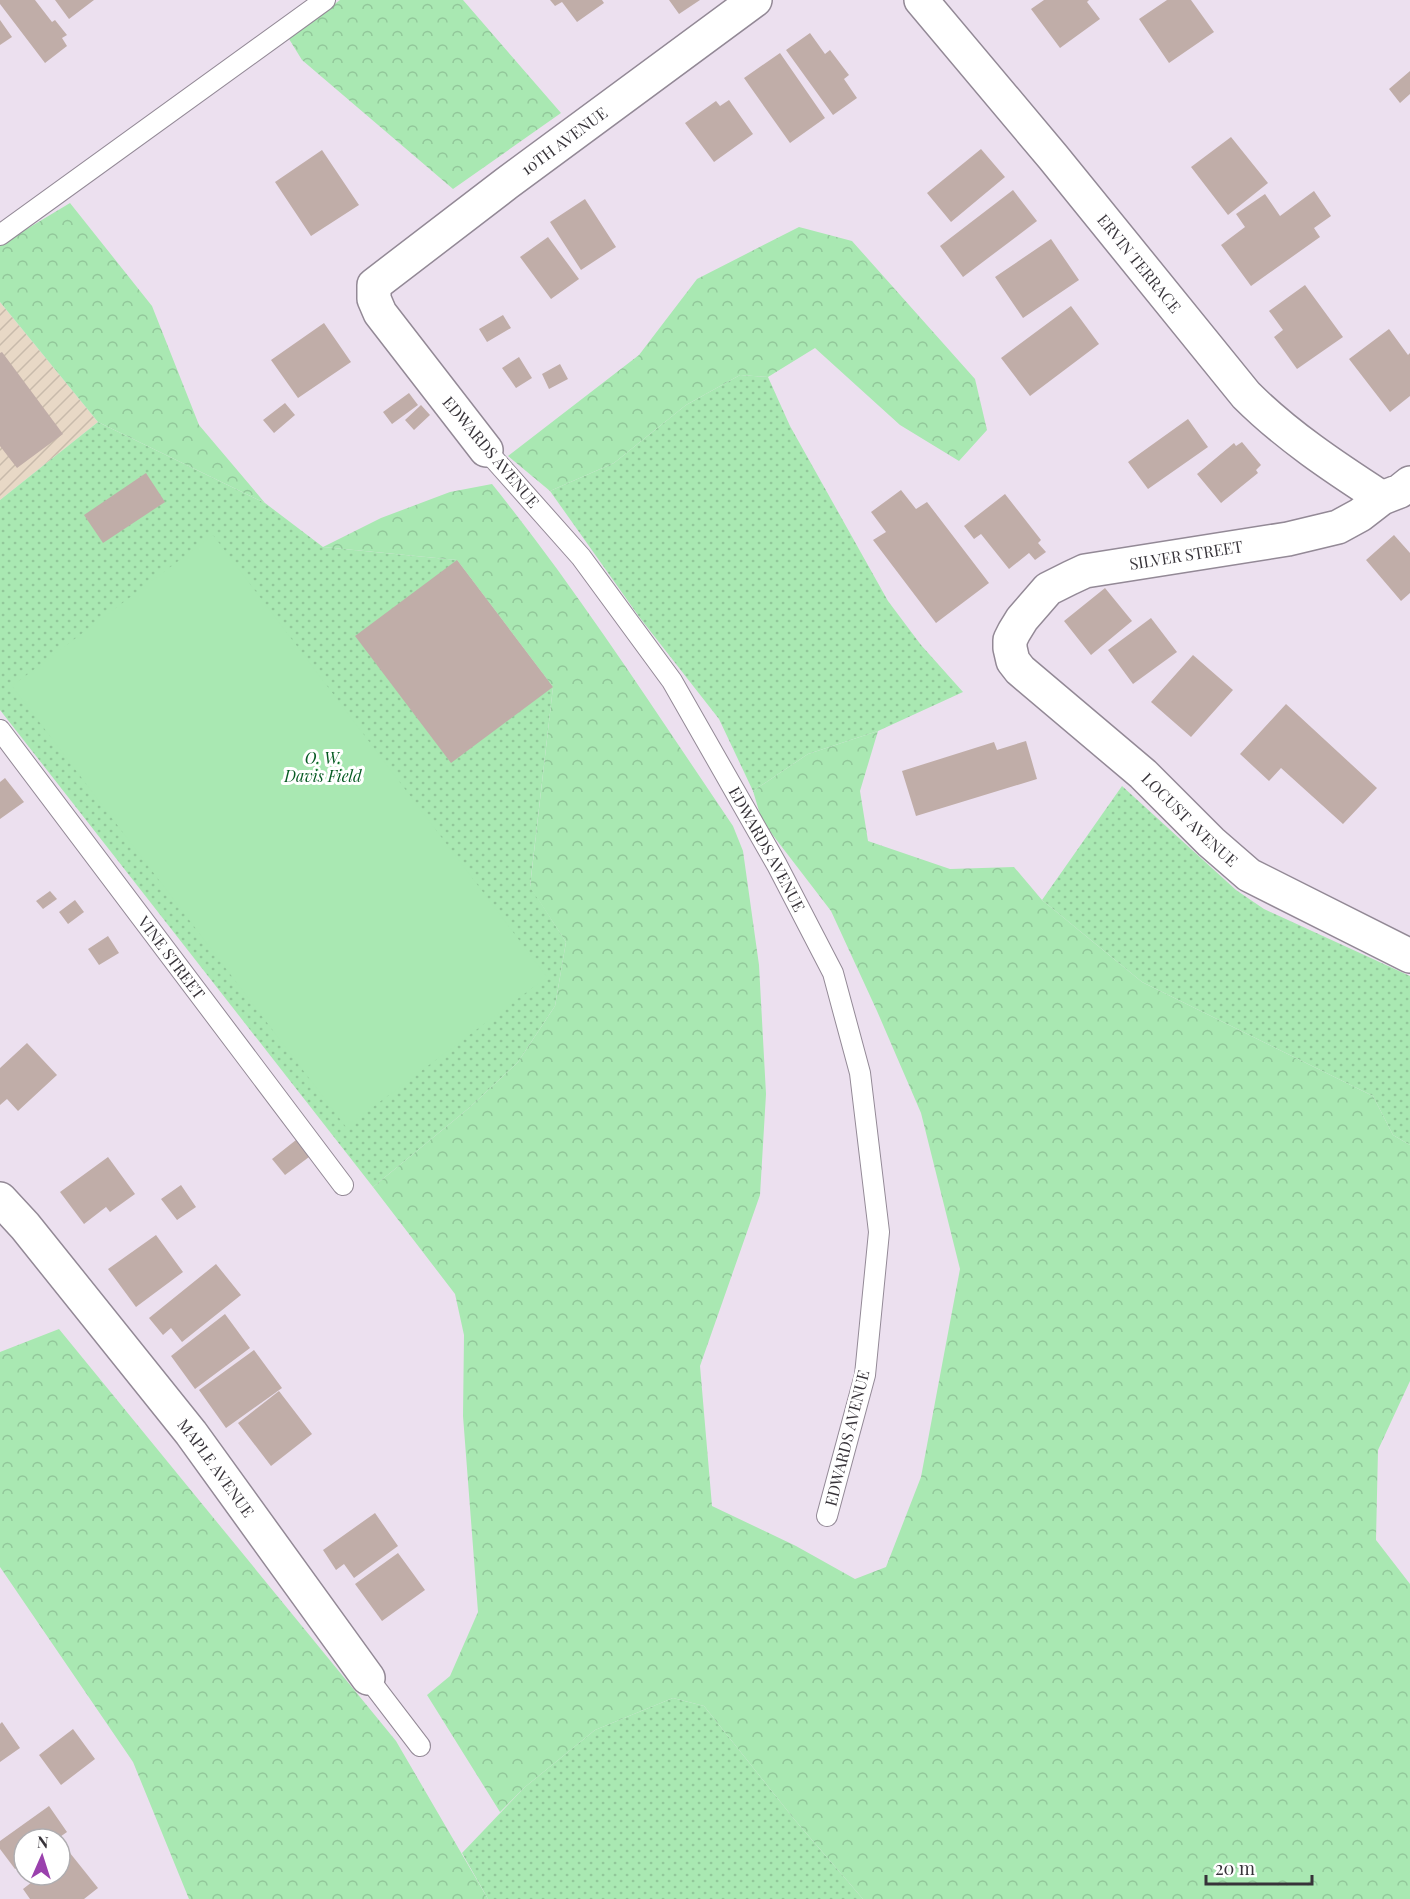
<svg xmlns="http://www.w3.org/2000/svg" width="1410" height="1899" viewBox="0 0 1410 1899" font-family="'Playfair Display',serif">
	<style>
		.industrial { fill: url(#industrial-furrows) }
		.green { fill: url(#green-dots) }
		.forest { fill: url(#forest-crowns) }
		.pitch { fill: #a9e8b2 }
		.building { fill: #c0ada8 }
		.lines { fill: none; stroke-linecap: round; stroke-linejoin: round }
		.lane-casing { stroke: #938996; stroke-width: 22 }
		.street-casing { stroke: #938996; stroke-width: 36 }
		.lane { stroke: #fff; stroke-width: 20 }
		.street { stroke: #fff; stroke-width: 33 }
		.labels { text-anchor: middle; stroke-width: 6; stroke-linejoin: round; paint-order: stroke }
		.street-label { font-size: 16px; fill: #373339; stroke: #fff }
		.park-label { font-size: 16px; font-style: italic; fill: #065a22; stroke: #fff }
	</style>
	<defs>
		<pattern id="industrial-furrows" width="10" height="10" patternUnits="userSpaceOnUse" patternTransform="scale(1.5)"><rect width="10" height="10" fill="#e8d8c6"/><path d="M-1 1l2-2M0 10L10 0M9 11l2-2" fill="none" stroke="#c8baab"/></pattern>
		<pattern id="green-dots" width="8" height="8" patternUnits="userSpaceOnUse" patternTransform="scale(1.5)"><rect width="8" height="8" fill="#a9e8b2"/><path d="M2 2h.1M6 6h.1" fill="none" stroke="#92c79a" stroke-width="1.8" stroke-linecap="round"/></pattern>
		<pattern id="forest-crowns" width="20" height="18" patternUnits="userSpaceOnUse" patternTransform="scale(1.5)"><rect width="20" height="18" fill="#a9e8b2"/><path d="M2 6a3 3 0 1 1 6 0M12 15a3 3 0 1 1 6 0" fill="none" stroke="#92c79a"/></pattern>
	</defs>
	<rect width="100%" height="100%" fill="#ece0ef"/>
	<path class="industrial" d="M 0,302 L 98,422 L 0,500 Z"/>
	<path class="green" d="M 740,375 L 768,377 L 790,426 L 888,601 L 921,645 L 963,692 L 878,731 L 808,754 L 753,791 L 719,719 L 640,618 L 550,491 L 614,463 L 686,405 Z
		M 98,422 L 265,503 L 323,547 L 457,560 L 553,687 L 530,886 L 566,942 L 555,1006 L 518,1062 L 469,1108 L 373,1187 L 0,710 L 0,500 Z
		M 1122,786 L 1236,890 L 1264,909 L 1410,976 L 1410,1145 L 1393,1135 L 1373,1096 L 1142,982 L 1042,900 Z
		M 673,1698 L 704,1706 L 794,1819 L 863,1899 L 488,1899 L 462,1853 L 525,1787 L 595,1730 Z"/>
	<path class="forest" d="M 340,0 L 463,0 L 561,113 L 453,189 L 302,60 L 289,39 Z
		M 70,203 L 152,306 L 199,425 L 265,503 L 98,422 L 0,302 L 0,245 Z
		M 799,227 L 852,241 L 975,379 L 987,430 L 959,461 L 900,425 L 815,348 L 768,377 L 740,375 L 686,405 L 614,463 L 550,491 L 508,456 L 639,355 L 697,279 Z
		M 492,484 C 579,592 655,711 733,826 L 743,851 L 759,965 L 766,1094 L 760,1195 L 700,1366 L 712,1506 L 796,1546 L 855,1579 L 886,1567 L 921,1477 L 960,1269 L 921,1113 L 877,1011 L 831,911 L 762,821 L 753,791 L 808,754 L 878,731 L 860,791 L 868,841 L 950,869 L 1014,867 L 1042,900 L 1142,982 L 1373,1096 L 1393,1135 L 1410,1145 L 1410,1381 L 1378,1450 L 1376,1540 L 1410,1584 L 1410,1899 L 863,1899 L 794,1819 L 704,1706 L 673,1698 L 595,1730 L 525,1787 L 500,1812 L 427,1695 L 450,1676 L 478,1612 L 463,1416 L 464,1335 L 455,1294 L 373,1187 L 469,1108 L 518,1062 L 555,1006 L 566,942 L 530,887 L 553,687 L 457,560 L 323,547 L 381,518 L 450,492 Z
		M 59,1329 L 396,1741 L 488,1899 L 189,1899 L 133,1762 L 0,1567 L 0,1352 Z"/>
	<path class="pitch" d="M 213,535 L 547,977 L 346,1127 L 12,686 Z"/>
	<path class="building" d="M 0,0 L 35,0 L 52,22 L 55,20 L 67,35 L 62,38 L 67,46 L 45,63 L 0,4 Z
		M 55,0 L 94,0 L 69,19 Z
		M 550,0 L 602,0 L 604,3 L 577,22 L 562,2 L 555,6 Z
		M 669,0 L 700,0 L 679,14 Z
		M 1044,0 L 1089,0 L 1087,2 L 1100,19 L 1060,48 L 1031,9 Z
		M 1167,0 L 1191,0 L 1214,32 L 1169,63 L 1139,19 Z
		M 0,20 L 12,37 L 0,45 Z
		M 810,33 L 825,54 L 830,50 L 849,75 L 844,79 L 857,98 L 833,115 L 786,50 Z
		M 780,53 L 825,118 L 790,143 L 744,78 Z
		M 1410,71 L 1410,94 L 1400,103 L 1389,89 Z
		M 729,100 L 753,134 L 714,162 L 685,123 L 716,101 L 720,106 Z
		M 1231,137 L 1268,183 L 1228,215 L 1191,167 Z
		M 981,149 L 1005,177 L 951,222 L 927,193 Z
		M 322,150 L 359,205 L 311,236 L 275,182 Z
		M 1013,190 L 1037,221 L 963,277 L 940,246 Z
		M 1314,191 L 1331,216 L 1314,228 L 1320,237 L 1251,286 L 1221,245 L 1245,227 L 1236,214 L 1265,194 L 1280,216 Z
		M 585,199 L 616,247 L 581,270 L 550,222 Z
		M 548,237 L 579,279 L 551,299 L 520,257 Z
		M 1051,239 L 1079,280 L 1023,318 L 995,277 Z
		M 1305,285 L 1343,337 L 1297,369 L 1274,337 L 1283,330 L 1269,311 Z
		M 1071,306 L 1099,344 L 1030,396 L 1001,358 Z
		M 503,315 L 511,328 L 487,342 L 479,329 Z
		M 324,323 L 351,362 L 298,398 L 271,360 Z
		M 1389,329 L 1408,355 L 1410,353 L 1410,396 L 1390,412 L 1349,359 Z
		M 2,352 L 63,434 L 17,468 L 0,446 L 0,353 Z
		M 519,357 L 532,378 L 516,388 L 502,368 Z
		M 560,364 L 568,379 L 549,389 L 542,374 Z
		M 409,393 L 418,405 L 392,424 L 383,412 Z
		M 285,403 L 295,415 L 274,433 L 263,420 Z
		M 421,405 L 430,415 L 414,430 L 405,420 Z
		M 1188,419 L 1208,447 L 1148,489 L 1128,462 Z
		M 1242,442 L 1261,465 L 1256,470 L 1258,473 L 1221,503 L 1197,474 L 1234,443 L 1236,446 Z
		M 146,473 L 165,502 L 103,543 L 84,515 Z
		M 901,490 L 916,509 L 927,502 L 989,583 L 936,623 L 873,540 L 886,532 L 871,512 Z
		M 1005,494 L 1041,540 L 1038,543 L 1046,552 L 1035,560 L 1029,553 L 1009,569 L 981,534 L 974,539 L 964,526 Z
		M 1394,535 L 1410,553 L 1410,593 L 1401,601 L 1366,560 Z
		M 457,560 L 553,687 L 451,763 L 355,636 Z
		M 1105,588 L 1132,621 L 1091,655 L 1064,621 Z
		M 1151,618 L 1177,652 L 1133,684 L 1108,650 Z
		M 1193,655 L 1233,690 L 1191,737 L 1151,702 Z
		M 1286,704 L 1377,788 L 1343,824 L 1281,768 L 1269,781 L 1240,754 Z
		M 1026,741 L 1037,779 L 916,816 L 902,771 L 994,742 L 997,750 Z
		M 5,778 L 24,802 L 0,819 L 0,782 Z
		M 50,891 L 57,899 L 43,909 L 36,901 Z
		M 75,900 L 84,912 L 68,924 L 59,912 Z
		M 108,936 L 119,953 L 99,965 L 88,949 Z
		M 27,1043 L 57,1075 L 18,1111 L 7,1099 L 0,1105 L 0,1068 Z
		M 296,1140 L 309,1157 L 285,1175 L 272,1159 Z
		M 108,1157 L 135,1194 L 110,1212 L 106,1207 L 84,1224 L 60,1192 Z
		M 181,1185 L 196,1207 L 177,1220 L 161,1199 Z
		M 156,1235 L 183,1272 L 136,1307 L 108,1269 Z
		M 216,1264 L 241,1295 L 182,1342 L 171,1328 L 163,1335 L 149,1318 Z
		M 225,1314 L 250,1348 L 195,1389 L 171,1356 Z
		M 254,1350 L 282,1388 L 226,1428 L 199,1390 Z
		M 279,1391 L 312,1434 L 271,1466 L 238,1423 Z
		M 375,1513 L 398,1546 L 354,1578 L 344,1564 L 336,1570 L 323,1550 Z
		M 398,1553 L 425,1590 L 382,1621 L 355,1584 Z
		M 2,1722 L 20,1748 L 0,1762 L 0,1724 Z
		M 73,1729 L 95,1759 L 61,1785 L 39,1755 Z
		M 49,1806 L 67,1832 L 57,1839 L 24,1839 L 24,1863 L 15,1869 L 0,1849 L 0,1841 Z
		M 70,1853 L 98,1888 L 84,1899 L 30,1899 L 23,1889 L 41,1875 L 60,1875 L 60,1860 Z"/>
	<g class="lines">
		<defs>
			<g id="lane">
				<path d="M 0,235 L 325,0"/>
				<path id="s1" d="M 486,450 L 581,557 L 672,681 L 777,865 L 833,973 L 860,1073 L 879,1232 L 865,1375 L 827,1516"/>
				<path id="s2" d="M 0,730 L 343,1185"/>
				<path d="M 368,1678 L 420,1746"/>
			</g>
			<g id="street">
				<path id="s3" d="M 921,0 L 1053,157 L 1246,395 C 1286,435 1334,467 1382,498"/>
				<path id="s4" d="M 486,450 L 380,313 L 374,299 L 374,285 L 507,183 L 755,0"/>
				<path id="s5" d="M 1410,483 L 1400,491 L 1382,498 L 1360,515 L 1338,527 L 1288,539 L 1085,571 L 1070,578 L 1048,589 L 1022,619 L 1014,632 L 1010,640 L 1010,648 L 1013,661 L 1020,670 L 1143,774 L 1211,842 L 1249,875 L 1410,956"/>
				<path id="s6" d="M 0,1199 L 25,1226 L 191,1433 L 368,1678"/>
			</g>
		</defs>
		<use href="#lane" class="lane-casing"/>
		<use href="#street" class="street-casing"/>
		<use href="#lane" class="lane"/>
		<use href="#street" class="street"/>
	</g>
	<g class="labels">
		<g class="street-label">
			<text dy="6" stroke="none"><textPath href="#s4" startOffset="441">10TH AVENUE</textPath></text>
			<text dy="6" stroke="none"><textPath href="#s3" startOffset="342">ERVIN TERRACE</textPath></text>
			<text transform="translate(491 452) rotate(50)" y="6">EDWARDS AVENUE</text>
			<text transform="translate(1186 555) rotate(-9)" y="6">SILVER STREET</text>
			<text dy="6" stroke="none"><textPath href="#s5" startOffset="706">LOCUST AVENUE</textPath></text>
			<text dy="6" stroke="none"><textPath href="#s1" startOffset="490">EDWARDS AVENUE</textPath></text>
			<text dy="6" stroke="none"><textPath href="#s2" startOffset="285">VINE STREET</textPath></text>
			<text transform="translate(847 1438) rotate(-76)" y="6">EDWARDS AVENUE</text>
			<text dy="6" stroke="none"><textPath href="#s6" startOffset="345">MAPLE AVENUE</textPath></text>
		</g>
		<g class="park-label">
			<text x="323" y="764">O. W.<tspan x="323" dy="18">Davis Field</tspan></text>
		</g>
	</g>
	<g transform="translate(42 1857) rotate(3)"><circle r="28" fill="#ffffff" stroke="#afadb0" stroke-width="1.5"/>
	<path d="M0-4.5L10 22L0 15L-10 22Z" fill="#9a41ad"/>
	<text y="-9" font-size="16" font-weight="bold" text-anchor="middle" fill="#373339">N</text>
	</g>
	<path d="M1206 1875v9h106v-9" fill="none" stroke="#373339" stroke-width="3"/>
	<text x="1215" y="1875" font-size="18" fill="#373339" stroke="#ffffff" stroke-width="4.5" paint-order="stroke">20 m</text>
</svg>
